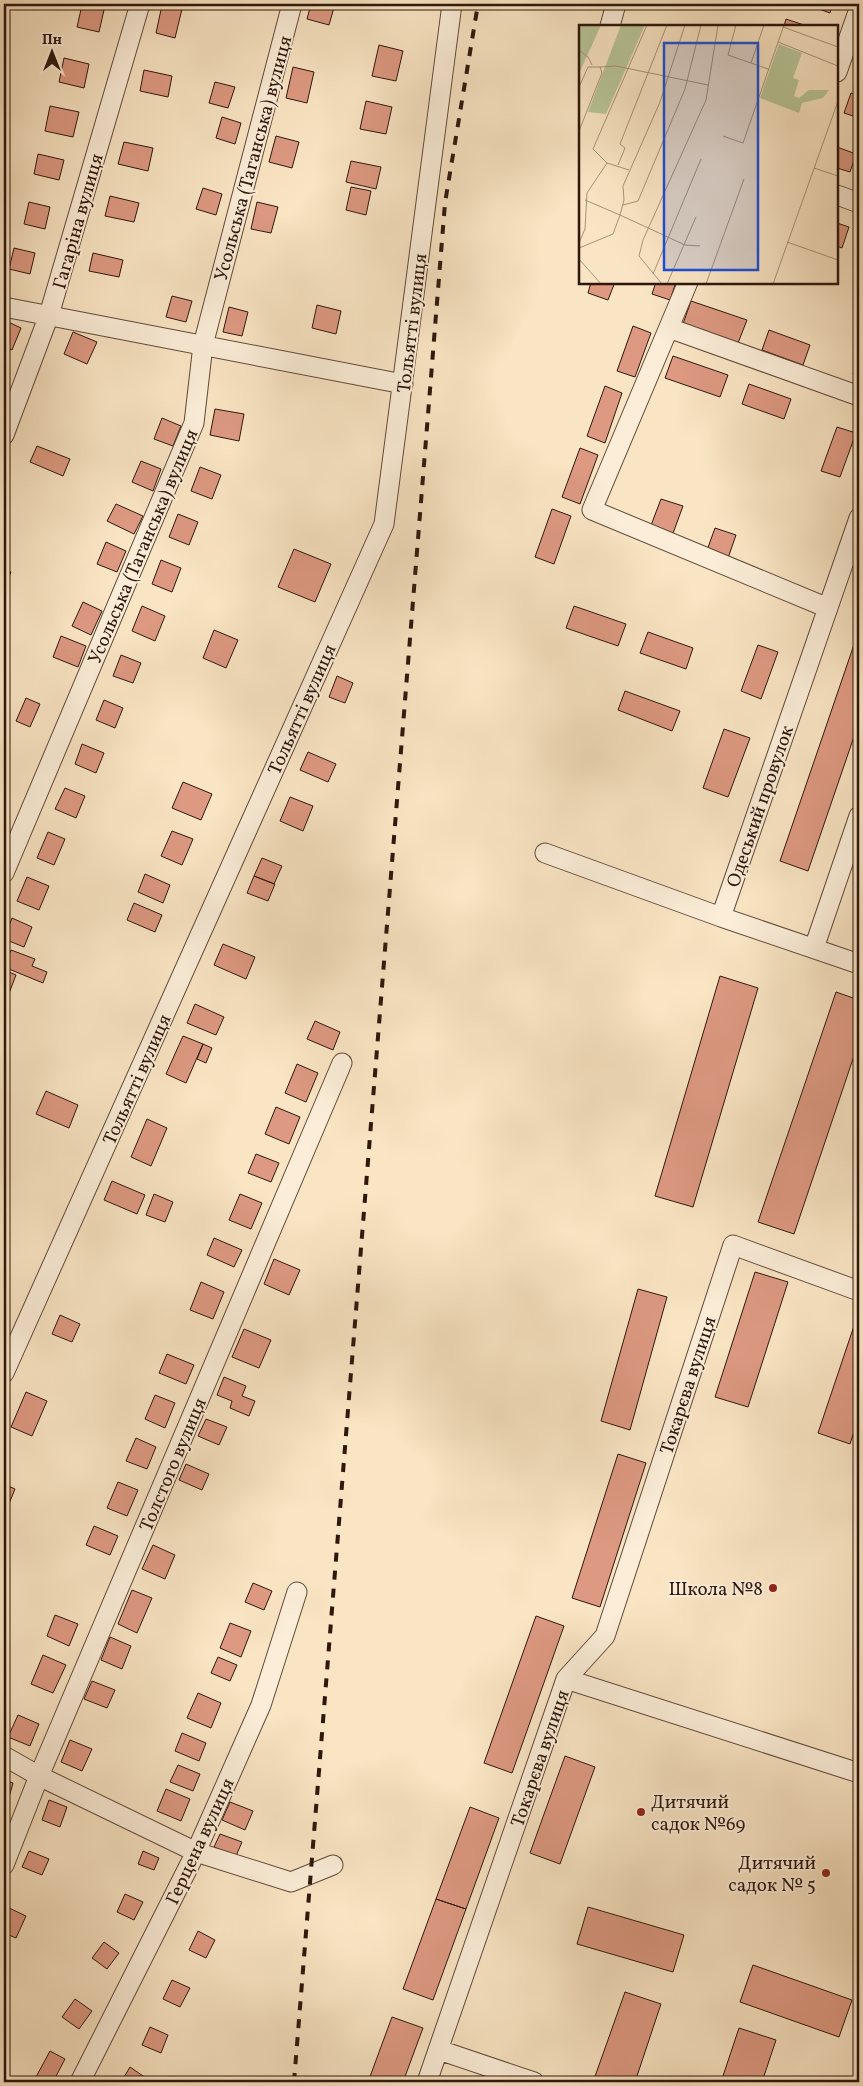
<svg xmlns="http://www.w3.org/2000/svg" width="863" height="2086" viewBox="0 0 863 2086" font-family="Vollkorn,serif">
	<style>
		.building { fill: #dd9982; stroke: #2e170d }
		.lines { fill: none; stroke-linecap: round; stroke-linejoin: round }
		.minor-casing { stroke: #614a3a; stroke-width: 21 }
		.minor { stroke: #fbedd8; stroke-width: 19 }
		.rail { stroke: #2e170d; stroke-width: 4; stroke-dasharray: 9 9; stroke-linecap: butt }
		.poi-dot { fill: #8f2418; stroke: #fbedd8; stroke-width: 2 }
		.labels { text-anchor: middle; stroke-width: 4; stroke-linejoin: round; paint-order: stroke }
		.street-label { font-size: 19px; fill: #2e170d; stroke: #fbedd8 }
		.poi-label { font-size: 19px; fill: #2e170d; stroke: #fbedd8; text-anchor: end }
		.inset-road { fill: none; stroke: #a8927a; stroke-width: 1 }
		.view { fill: #1d4ed8; fill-opacity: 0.15; stroke: #1d4ed8; stroke-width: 2.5 }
		.inset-edge { fill: none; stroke: #2e170d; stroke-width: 2.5 }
	</style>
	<rect width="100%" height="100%" fill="#f9e4c3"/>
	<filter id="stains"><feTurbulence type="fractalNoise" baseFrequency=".004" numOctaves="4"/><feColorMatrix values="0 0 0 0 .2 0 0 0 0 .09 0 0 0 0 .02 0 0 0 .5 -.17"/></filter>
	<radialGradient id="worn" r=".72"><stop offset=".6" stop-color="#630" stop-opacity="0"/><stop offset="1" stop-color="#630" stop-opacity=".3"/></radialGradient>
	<path class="building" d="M 311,4 L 335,4 L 329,25 L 307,19 Z
		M 805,4 L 833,4 L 830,13 Z
		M 82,5 L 104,10 L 99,32 L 77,27 Z
		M 162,5 L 182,9 L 175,38 L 156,33 Z
		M 786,19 L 807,26 L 784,26 Z
		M 379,45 L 403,51 L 396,81 L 372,76 Z
		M 64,58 L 89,64 L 84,88 L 59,82 Z
		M 293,67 L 314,72 L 307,103 L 286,98 Z
		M 144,70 L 172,76 L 168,97 L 140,91 Z
		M 215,82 L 235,87 L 228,108 L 209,103 Z
		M 851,93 L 859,96 L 859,118 L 844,113 Z
		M 366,101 L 392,107 L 386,134 L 360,129 Z
		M 50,106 L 79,112 L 73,137 L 45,131 Z
		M 222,117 L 241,123 L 235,144 L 216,138 Z
		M 276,136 L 299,142 L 292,168 L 269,162 Z
		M 124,142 L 153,148 L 148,171 L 118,164 Z
		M 837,147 L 856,154 L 850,172 L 837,168 Z
		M 38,154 L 64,160 L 59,180 L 34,174 Z
		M 351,161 L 381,167 L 376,189 L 346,182 Z
		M 351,187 L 371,191 L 366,215 L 346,210 Z
		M 203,188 L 222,194 L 216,215 L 196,209 Z
		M 110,196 L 139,203 L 134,222 L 105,216 Z
		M 29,202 L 50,207 L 45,229 L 24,224 Z
		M 257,202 L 278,207 L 271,233 L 251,229 Z
		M 837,223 L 849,227 L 842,248 L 837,246 Z
		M 14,248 L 35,253 L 30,274 L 9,269 Z
		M 93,253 L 123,260 L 119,277 L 89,271 Z
		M 591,282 L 615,282 L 608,300 L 588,293 Z
		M 656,282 L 676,282 L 670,300 L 652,294 Z
		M 172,296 L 192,301 L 186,322 L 166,317 Z
		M 691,301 L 747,320 L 738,343 L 683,324 Z
		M 317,305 L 341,311 L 336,334 L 312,328 Z
		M 229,307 L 248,312 L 242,336 L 223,332 Z
		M 4,320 L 21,328 L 12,350 L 4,346 Z
		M 633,326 L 651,333 L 635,377 L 617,371 Z
		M 769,330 L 810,345 L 803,365 L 762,350 Z
		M 73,332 L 97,342 L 87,364 L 64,354 Z
		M 673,356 L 728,375 L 720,397 L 665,378 Z
		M 859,357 L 859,376 L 853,374 Z
		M 749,384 L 791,399 L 784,419 L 742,404 Z
		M 605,386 L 622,393 L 605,443 L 587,436 Z
		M 215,409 L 244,414 L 239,441 L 210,435 Z
		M 162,418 L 181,426 L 173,446 L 154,439 Z
		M 837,427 L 856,433 L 840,477 L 821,471 Z
		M 37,446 L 70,459 L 63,476 L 30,462 Z
		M 580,448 L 598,455 L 580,504 L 562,497 Z
		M 141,461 L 161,469 L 153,491 L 132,482 Z
		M 200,467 L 221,475 L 212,499 L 191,491 Z
		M 661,499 L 683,506 L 672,536 L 650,528 Z
		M 116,504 L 143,516 L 134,534 L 107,521 Z
		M 552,509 L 571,516 L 554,564 L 535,557 Z
		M 178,514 L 198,522 L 189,545 L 169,537 Z
		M 715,528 L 736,535 L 727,561 L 706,553 Z
		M 106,542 L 126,551 L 117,572 L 97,564 Z
		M 294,549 L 331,564 L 315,602 L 278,587 Z
		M 161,560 L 181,568 L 172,592 L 152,584 Z
		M 4,569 L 11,572 L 4,590 Z
		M 83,602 L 102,611 L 91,635 L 72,626 Z
		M 142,606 L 165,616 L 155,641 L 132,631 Z
		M 574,606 L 626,624 L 618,646 L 566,628 Z
		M 214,630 L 238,640 L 226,668 L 203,658 Z
		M 859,630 L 859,722 L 808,871 L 780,861 Z
		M 648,632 L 693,648 L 686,669 L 640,653 Z
		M 61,636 L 86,646 L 78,667 L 53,657 Z
		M 758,645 L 778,652 L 761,699 L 741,691 Z
		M 121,655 L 141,663 L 133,683 L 113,676 Z
		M 337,676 L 353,683 L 345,703 L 329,697 Z
		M 625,691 L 680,711 L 672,731 L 618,710 Z
		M 26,698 L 40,704 L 30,727 L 16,721 Z
		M 104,700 L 123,708 L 115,728 L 96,720 Z
		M 724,729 L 750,738 L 728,797 L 703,788 Z
		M 82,744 L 104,753 L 96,773 L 75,764 Z
		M 308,752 L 336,764 L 328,782 L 300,770 Z
		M 183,782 L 212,794 L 201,820 L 172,808 Z
		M 65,788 L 85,796 L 76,818 L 55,809 Z
		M 290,797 L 313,806 L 303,831 L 280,821 Z
		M 172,831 L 193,839 L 182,865 L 161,856 Z
		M 48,832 L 65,839 L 54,865 L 37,858 Z
		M 262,858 L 282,866 L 274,884 L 254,876 Z
		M 145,874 L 170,885 L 163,903 L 138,892 Z
		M 254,876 L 275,884 L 268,901 L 247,893 Z
		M 27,877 L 49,886 L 39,910 L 17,901 Z
		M 134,903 L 162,915 L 155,932 L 127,920 Z
		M 12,918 L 32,927 L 24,947 L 4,939 Z
		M 223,944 L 255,957 L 246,979 L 214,965 Z
		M 11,950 L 35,959 L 32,966 L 47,972 L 43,983 L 4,967 Z
		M 4,970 L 16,975 L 8,996 L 4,994 Z
		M 720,976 L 758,988 L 693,1207 L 655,1196 Z
		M 836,992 L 859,1000 L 859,1041 L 794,1234 L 758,1222 Z
		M 195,1004 L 224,1017 L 216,1035 L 187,1023 Z
		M 315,1021 L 340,1032 L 333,1050 L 307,1039 Z
		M 183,1036 L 203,1044 L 186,1083 L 166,1074 Z
		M 203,1044 L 212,1048 L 206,1063 L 197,1059 Z
		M 297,1064 L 318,1073 L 306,1102 L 285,1093 Z
		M 46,1091 L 78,1105 L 69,1128 L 36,1114 Z
		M 276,1107 L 300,1117 L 289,1144 L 265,1134 Z
		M 147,1119 L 167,1128 L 151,1166 L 131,1157 Z
		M 256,1154 L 279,1163 L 271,1182 L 248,1173 Z
		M 112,1181 L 145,1195 L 137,1214 L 104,1200 Z
		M 154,1194 L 173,1202 L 165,1222 L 146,1215 Z
		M 240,1194 L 262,1203 L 251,1229 L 229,1220 Z
		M 214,1238 L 242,1250 L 234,1267 L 207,1255 Z
		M 274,1259 L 300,1270 L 289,1295 L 264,1284 Z
		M 755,1272 L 788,1282 L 748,1407 L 715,1397 Z
		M 4,1273 L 9,1275 L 4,1287 Z
		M 201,1282 L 224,1292 L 213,1319 L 190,1310 Z
		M 638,1289 L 667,1297 L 630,1430 L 601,1421 Z
		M 859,1311 L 859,1416 L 850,1444 L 818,1433 Z
		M 60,1315 L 80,1324 L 72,1342 L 52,1334 Z
		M 244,1329 L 271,1340 L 259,1368 L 232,1357 Z
		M 167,1354 L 194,1365 L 186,1384 L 159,1373 Z
		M 224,1377 L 246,1386 L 242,1396 L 255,1401 L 249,1416 L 230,1408 L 232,1401 L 217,1395 Z
		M 26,1392 L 47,1401 L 32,1436 L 11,1427 Z
		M 155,1395 L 175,1403 L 165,1428 L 145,1419 Z
		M 206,1419 L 227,1427 L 219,1445 L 198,1436 Z
		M 136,1438 L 156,1447 L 147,1469 L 126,1461 Z
		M 618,1454 L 646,1463 L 600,1607 L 572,1598 Z
		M 186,1464 L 209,1474 L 202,1490 L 179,1480 Z
		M 118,1482 L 138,1490 L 127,1516 L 107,1508 Z
		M 4,1484 L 15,1489 L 4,1516 Z
		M 94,1526 L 118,1536 L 110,1555 L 86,1545 Z
		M 153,1545 L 175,1555 L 165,1579 L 142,1569 Z
		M 253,1583 L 272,1591 L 264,1610 L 245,1602 Z
		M 132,1590 L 152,1598 L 137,1633 L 118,1624 Z
		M 55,1615 L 78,1624 L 69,1646 L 47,1636 Z
		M 536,1616 L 564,1626 L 512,1773 L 484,1763 Z
		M 230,1623 L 251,1631 L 241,1657 L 220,1648 Z
		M 110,1637 L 131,1646 L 122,1669 L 101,1660 Z
		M 43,1655 L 66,1665 L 53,1693 L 31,1684 Z
		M 218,1657 L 237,1665 L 230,1681 L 211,1673 Z
		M 92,1681 L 115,1690 L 107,1708 L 84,1699 Z
		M 198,1693 L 221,1703 L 211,1728 L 187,1718 Z
		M 18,1715 L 39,1724 L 30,1746 L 8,1737 Z
		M 182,1733 L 206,1743 L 199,1761 L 175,1751 Z
		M 70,1740 L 92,1749 L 82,1771 L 61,1762 Z
		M 565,1756 L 595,1767 L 560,1864 L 530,1853 Z
		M 178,1765 L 200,1774 L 193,1791 L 170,1782 Z
		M 4,1780 L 13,1783 L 6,1808 L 4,1807 Z
		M 166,1789 L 190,1799 L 181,1821 L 157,1811 Z
		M 49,1800 L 67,1807 L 60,1827 L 42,1820 Z
		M 230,1802 L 253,1811 L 245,1830 L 222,1820 Z
		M 470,1807 L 499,1818 L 466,1909 L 436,1899 Z
		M 220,1834 L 242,1842 L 236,1856 L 214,1847 Z
		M 29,1851 L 49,1859 L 42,1875 L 22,1867 Z
		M 143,1851 L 159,1858 L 154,1870 L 138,1864 Z
		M 125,1894 L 143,1902 L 134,1920 L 117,1912 Z
		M 436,1899 L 466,1909 L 433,2000 L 403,1989 Z
		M 7,1907 L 26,1916 L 16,1938 L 4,1933 L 4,1914 Z
		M 588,1907 L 684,1935 L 673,1972 L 577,1944 Z
		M 198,1931 L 215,1940 L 206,1958 L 189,1950 Z
		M 104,1942 L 119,1953 L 107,1969 L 92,1958 Z
		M 753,1965 L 852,2000 L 839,2037 L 740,2002 Z
		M 4,1968 L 9,1971 L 4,1982 Z
		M 172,1980 L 190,1988 L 180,2007 L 163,1999 Z
		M 625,1992 L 661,2004 L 635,2082 L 593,2082 Z
		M 75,1999 L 92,2011 L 79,2029 L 62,2017 Z
		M 392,2017 L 423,2028 L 403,2082 L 368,2082 Z
		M 150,2027 L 168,2035 L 161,2053 L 142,2045 Z
		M 739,2028 L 776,2040 L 762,2082 L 721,2082 Z
		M 50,2051 L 65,2059 L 53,2082 L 45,2082 L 36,2077 Z
		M 130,2067 L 146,2078 L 144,2082 L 121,2082 Z"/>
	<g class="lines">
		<defs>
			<path id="minor" d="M 610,26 L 616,4
				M 837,72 L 859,9
				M 837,195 L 859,203
				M 688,282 L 592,510 L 828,608
				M 4,307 L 403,384
				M 669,328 L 859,396
				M 4,435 L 49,315 L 140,4
				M 545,853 L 721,917 L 859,518
				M 4,873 L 194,423 L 203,345 L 292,4
				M 721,917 L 859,964
				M 814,948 L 859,816
				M 4,1373 L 384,524 L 452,4
				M 566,1679 L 859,1773
				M 4,1756 L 39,1776 L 196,1852 L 291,1882 L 333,1865
				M 4,1865 L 39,1776 L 342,1063
				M 439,2050 L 534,2082
				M 80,2082 L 196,1852 L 261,1705 L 297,1592
				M 427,2082 L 566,1679 L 605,1636 L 733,1245 L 859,1291"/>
		</defs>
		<use href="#minor" class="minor-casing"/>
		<use href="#minor" class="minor"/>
		<path class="rail" d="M 294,2082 L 445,203 L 478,4"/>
	</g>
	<g class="poi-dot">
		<circle cx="773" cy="1588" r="5"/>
		<circle cx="641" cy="1812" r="5"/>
		<circle cx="826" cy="1873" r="5"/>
	</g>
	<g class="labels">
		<g class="street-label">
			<text transform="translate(252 158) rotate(-75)" y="7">Усольська (Таганська) вулиця</text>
			<text transform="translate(77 221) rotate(-74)" y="7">Гагаріна вулиця</text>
			<text transform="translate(411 323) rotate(-83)" y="7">Тольятті вулиця</text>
			<text transform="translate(142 546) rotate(-67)" y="7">Усольська (Таганська) вулиця</text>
			<text transform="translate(301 709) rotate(-66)" y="7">Тольятті вулиця</text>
			<text transform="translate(759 806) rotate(-71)" y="7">Одеський провулок</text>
			<text transform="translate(136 1079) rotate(-66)" y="7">Тольятті вулиця</text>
			<text transform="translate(687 1385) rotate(-72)" y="7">Токарєва вулиця</text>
			<text transform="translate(172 1464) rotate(-67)" y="7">Толстого вулиця</text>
			<text transform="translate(539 1758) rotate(-71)" y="7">Токарєва вулиця</text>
			<text transform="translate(199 1841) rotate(-65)" y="7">Герцена вулиця</text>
		</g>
		<g class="poi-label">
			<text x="763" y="1595">Школа №8</text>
			<text x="651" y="1808" text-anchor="start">Дитячий<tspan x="651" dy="22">садок №69</tspan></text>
			<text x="816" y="1869">Дитячий<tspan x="816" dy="22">садок № 5</tspan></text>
		</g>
	</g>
	<g transform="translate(579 25)">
		<rect width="259" height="259" fill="#f9e4c3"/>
		<path d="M 1,0 L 22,0 L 0,49 L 0,3 ZM 42,0 L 66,0 L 27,89 L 9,87 ZM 200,19 L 223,28 L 214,53 L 220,55 L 215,71 L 220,73 L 230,65 L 250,65 L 244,73 L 223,78 L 220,88 L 181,73 Z" fill="#b8c598"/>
		<path class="inset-road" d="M 106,0 L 81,77 L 44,161 L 45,175 L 41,190 L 106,220 L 121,221M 157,0 L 149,30 L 189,44M 204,2 L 259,22M 199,17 L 259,41M 0,25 L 9,32 L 13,40M 172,38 L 185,0M 21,42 L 37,41 L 129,60M 0,62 L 9,42 L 21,42 L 23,48 L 0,106M 144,111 L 164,118 L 205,0M 39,140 L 46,123 L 41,119 L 88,0M 235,143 L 259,151M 50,145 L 28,138 L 14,124 L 68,0M 44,180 L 59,176 L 106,64 L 122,0M 208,217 L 259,235M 0,218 L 6,204 L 8,168 L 28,138M 0,223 L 34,209 L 41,190 L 6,175M 0,234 L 22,259M 74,249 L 122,134M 83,259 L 60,231 L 64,215 L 127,75 L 139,0M 88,259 L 117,192M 127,259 L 165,154M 194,259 L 259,76"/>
		<path class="view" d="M 85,18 L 179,18 L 179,245 L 85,245 Z"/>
		<rect width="259" height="259" class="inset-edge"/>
	</g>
	<rect width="863" height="2086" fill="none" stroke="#f9e4c3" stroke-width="20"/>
	<rect x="5" y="5" width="853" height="2076" fill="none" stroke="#2e170d" stroke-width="2.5"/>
	<rect x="10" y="10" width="843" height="2066" fill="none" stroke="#2e170d"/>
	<g transform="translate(52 52)" stroke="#fbedd8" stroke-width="4" paint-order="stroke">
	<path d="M0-4L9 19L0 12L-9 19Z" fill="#2e170d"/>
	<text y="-8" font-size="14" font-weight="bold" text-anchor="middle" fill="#2e170d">Пн</text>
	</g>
	<rect width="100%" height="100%" filter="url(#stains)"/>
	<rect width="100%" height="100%" fill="url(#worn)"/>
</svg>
